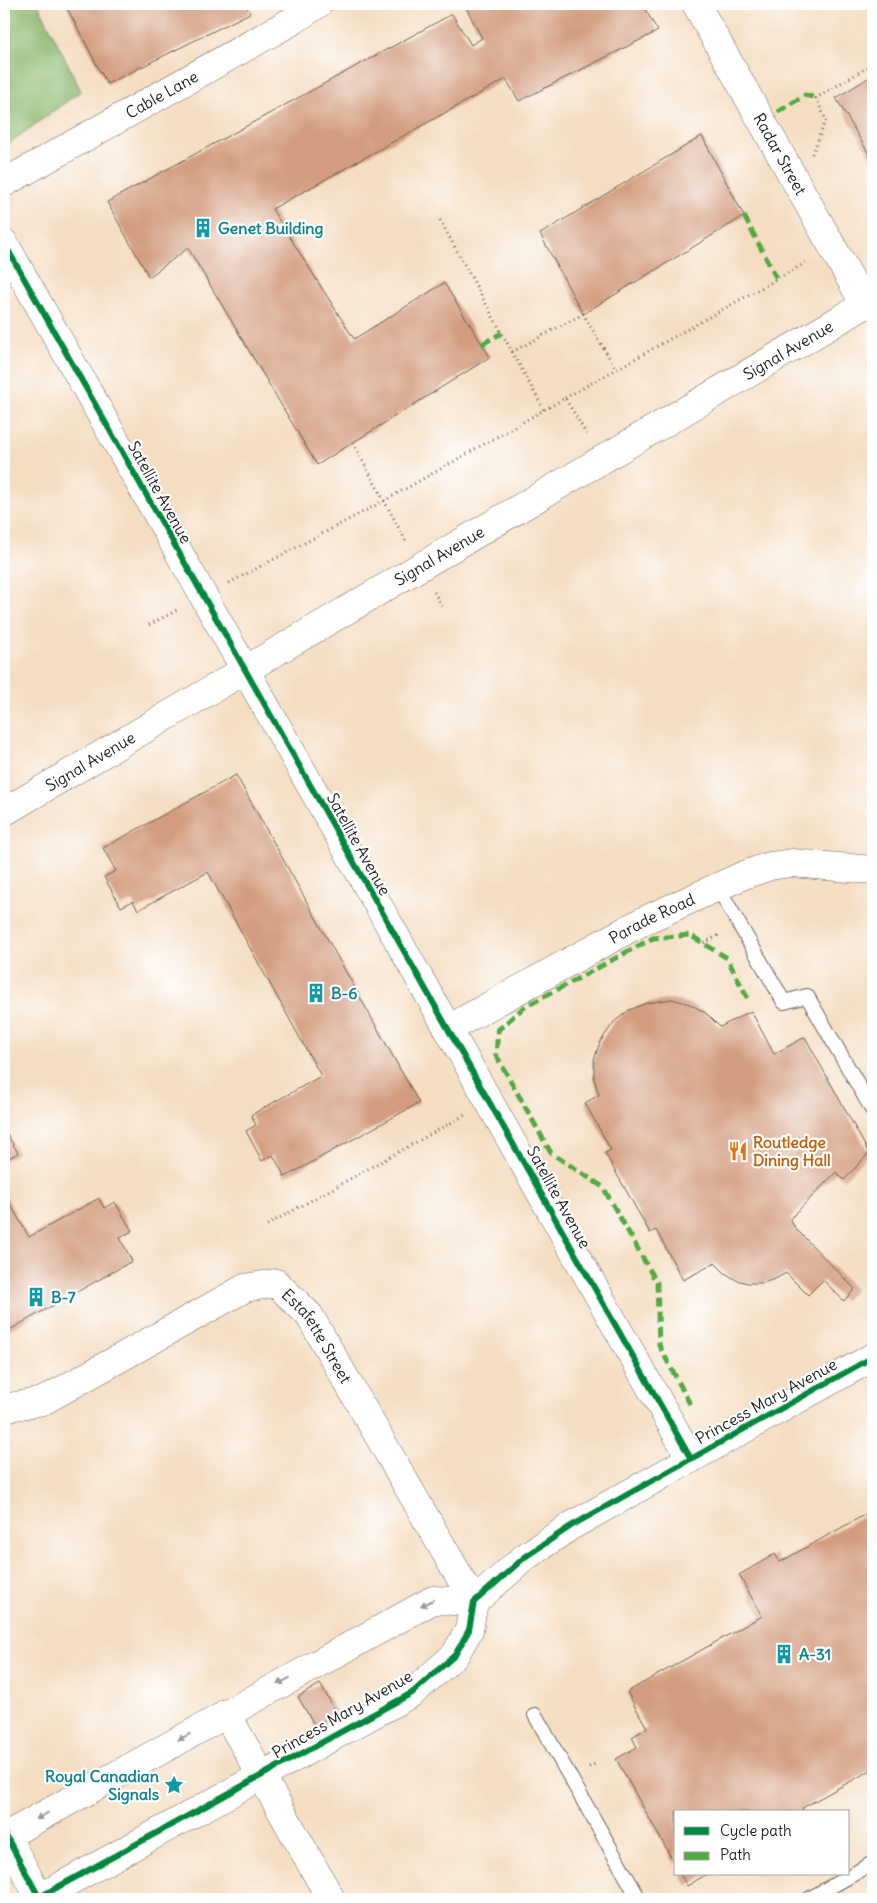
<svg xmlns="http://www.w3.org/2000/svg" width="877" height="1903" viewBox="0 0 877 1903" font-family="Delius,sans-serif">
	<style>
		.forest { fill: #8eb971; stroke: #556a46 }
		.building { fill: #d39c7e }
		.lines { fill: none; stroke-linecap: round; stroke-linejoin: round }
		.lane-casing { stroke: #686056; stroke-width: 16 }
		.street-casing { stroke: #686056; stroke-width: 29 }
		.secondary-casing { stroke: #686056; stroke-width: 29 }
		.path { stroke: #686056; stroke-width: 3; stroke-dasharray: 1 4; stroke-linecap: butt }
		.lane { stroke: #fff; stroke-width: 14 }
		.street { stroke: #fff; stroke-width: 28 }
		.secondary { stroke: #fff; stroke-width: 28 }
		.quiet { stroke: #52a943; stroke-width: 5; stroke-dasharray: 10 5; stroke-linecap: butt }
		.cycleway-casing { stroke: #fff; stroke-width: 9 }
		.cycleway { stroke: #00873e; stroke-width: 6 }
		.oneway { fill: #999 }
		.labels { text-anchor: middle; stroke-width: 4.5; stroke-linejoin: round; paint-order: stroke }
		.street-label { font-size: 16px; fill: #1c1c1c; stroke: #fff }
		.culture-label { font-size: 16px; font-weight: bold; fill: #0d838f; stroke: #fff; text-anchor: start }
		.food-label { font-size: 16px; font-weight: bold; fill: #c56008; stroke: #fff; text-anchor: start }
	</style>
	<rect width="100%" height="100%" fill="#fff"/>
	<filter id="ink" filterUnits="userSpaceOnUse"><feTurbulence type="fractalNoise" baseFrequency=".02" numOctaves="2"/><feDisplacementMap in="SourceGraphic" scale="10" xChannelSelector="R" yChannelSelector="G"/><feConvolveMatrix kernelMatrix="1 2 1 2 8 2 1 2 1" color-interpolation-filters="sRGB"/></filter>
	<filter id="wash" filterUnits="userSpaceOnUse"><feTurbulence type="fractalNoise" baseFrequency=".0096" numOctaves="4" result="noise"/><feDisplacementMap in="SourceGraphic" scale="20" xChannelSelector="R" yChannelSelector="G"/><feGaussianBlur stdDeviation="1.12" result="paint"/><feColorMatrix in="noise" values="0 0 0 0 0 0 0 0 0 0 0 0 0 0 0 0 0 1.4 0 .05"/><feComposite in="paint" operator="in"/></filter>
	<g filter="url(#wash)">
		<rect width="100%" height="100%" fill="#f4ddc1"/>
		<path class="forest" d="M 4,4 L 38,4 L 81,91 L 4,147 Z"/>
		<g id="blocks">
			<path class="building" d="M 65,4 L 245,4 L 250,13 L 107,84 Z
				M 464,4 L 642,4 L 658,31 L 519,101 L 506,79 L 272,209 L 354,339 L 444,283 L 490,357 L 317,465 L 188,248 L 149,277 L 107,202 L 452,14 L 471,45 L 482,38 Z
				M 873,75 L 873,161 L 836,98 Z
				M 702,136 L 744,216 L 583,314 L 540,234 Z
				M 236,775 L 419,1103 L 285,1177 L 273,1155 L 262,1161 L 246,1131 L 256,1125 L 251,1115 L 321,1076 L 208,872 L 138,910 L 133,901 L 121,907 L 104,877 L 116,871 L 103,848 Z
				M 672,999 L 690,1004 L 706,1013 L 720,1027 L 751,1011 L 774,1054 L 805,1037 L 869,1153 L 844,1180 L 836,1172 L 790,1219 L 795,1228 L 855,1289 L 844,1301 L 823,1280 L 808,1295 L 786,1273 L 775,1279 L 763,1283 L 748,1283 L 736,1280 L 725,1273 L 715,1263 L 683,1280 L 656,1230 L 650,1233 L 605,1153 L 611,1150 L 585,1103 L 599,1095 L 594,1079 L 594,1060 L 600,1042 L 614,1022 L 629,1010 L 647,1003 Z
				M 4,1129 L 18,1153 L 4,1161 Z
				M 4,1193 L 29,1237 L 99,1198 L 104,1208 L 115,1202 L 132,1231 L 120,1238 L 132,1261 L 4,1333 Z
				M 866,1514 L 873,1526 L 873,1769 L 802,1808 L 804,1812 L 676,1812 L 676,1866 L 616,1759 L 637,1747 L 632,1737 L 647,1728 L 627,1692 L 762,1616 L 739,1575 L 775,1554 L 780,1562 Z
				M 320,1684 L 337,1713 L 315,1726 L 298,1697 Z
				M 680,1874 L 707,1874 L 687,1886 Z"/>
		</g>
	</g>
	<g filter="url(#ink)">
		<use href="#blocks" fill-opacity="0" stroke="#686056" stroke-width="1"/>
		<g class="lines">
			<defs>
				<path id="lane" d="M 717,886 L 784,1002 L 807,996 L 873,1111
					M 535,1715 L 639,1899
					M 809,1899 L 873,1863"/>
				<g id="street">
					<path id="s1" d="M 696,4 L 865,305"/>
					<path id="s2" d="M 4,183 L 294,20 L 318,4"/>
					<path d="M 4,243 L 691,1459"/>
					<path id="s3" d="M 4,812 L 873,300"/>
					<path id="s4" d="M 448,1029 L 643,921 L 744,875 L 770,866 L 792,863 L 873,870"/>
					<path id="s5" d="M 4,1408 L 43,1401 L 245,1288 L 276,1283 L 309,1315 L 474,1602"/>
					<path d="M 226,1713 L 331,1899"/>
					<path d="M 6,1836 L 433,1600 L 474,1602"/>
					<path d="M 39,1898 L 412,1693 L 455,1655 L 469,1630 L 474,1602 L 525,1557 L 571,1526 L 873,1357"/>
				</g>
				<path id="secondary" d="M 4,1832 L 40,1899"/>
			</defs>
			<use href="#lane" class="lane-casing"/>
			<use href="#street" class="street-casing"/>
			<use href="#secondary" class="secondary-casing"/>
			<path class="path" d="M 812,154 L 826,120 L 816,98 L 873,64
				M 440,220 L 544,410
				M 512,352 L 583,314 L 616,369
				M 565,398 L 809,261
				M 353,443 L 407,543
				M 229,583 L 384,501 L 565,398 L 588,437
				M 434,592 L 444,609
				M 149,625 L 179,609
				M 704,943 L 721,934
				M 267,1225 L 465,1115
				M 589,1767 L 597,1763"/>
			<use href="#lane" class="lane"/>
			<use href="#street" class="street"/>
			<use href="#secondary" class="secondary"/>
			<path class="quiet" d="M 778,112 L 805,95 L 816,98
				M 744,216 L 777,279
				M 482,344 L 502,333
				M 690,1404 L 659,1345 L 657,1283 L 603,1187 L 551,1153 L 496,1055 L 498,1030 L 523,1008 L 653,938 L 690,935 L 727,958 L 748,999"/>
			<defs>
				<path id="cycleway" d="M 4,243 L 691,1459
					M 4,1832 L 40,1899
					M 36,1899 L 412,1693 L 455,1655 L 469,1630 L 474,1602 L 525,1557 L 571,1526 L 873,1357"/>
			</defs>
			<use href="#cycleway" class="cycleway-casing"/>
			<use href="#cycleway" class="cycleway"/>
		</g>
		<defs><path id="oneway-solid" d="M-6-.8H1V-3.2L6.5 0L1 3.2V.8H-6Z" transform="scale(1.25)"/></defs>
		<g class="oneway">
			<use href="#oneway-solid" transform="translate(427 1603) rotate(154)"/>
			<use href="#oneway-solid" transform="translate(284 1681) rotate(151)"/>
			<use href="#oneway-solid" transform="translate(184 1737) rotate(151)"/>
			<use href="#oneway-solid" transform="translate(42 1816) rotate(151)"/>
		</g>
	</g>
	<defs>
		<symbol id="building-bare" viewBox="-9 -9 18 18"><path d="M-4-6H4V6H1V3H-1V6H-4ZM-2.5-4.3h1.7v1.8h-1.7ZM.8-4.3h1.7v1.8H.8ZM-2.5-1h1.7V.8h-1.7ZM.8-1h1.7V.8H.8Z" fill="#0f9aa8" stroke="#fff" stroke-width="2.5" paint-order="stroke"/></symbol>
		<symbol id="restaurant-bare" viewBox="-9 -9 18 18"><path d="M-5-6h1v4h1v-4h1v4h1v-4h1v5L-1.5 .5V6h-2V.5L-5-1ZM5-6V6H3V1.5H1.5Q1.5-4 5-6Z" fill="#e8710a" stroke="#fff" stroke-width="2.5" paint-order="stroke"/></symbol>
		<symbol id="sight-bare" viewBox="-9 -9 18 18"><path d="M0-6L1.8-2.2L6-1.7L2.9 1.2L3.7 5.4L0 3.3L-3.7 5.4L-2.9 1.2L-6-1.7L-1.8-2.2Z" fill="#0f9aa8" stroke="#fff" stroke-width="2.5" paint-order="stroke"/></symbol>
	</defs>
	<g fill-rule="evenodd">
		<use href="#building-bare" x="189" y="214" width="28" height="28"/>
		<use href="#building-bare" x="302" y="979" width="28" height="28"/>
		<use href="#restaurant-bare" x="724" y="1137" width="28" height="28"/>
		<use href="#building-bare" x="22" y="1283" width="28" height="28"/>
		<use href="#building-bare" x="770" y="1640" width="28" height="28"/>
		<use href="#sight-bare" x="160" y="1771" width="28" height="28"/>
	</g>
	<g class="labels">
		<g class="street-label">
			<text dy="6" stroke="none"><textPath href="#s2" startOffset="181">Cable Lane</textPath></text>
			<text dy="6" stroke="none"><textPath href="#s1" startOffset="172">Radar Street</textPath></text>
			<text dy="6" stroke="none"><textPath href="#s3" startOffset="910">Signal Avenue</textPath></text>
			<text transform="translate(160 492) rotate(61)" y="6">Satellite Avenue</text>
			<text dy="6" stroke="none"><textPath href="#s3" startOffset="505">Signal Avenue</textPath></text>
			<text dy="6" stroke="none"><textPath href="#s3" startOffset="100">Signal Avenue</textPath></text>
			<text transform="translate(359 844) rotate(61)" y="6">Satellite Avenue</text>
			<text dy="6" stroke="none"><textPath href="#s4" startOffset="232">Parade Road</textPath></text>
			<text transform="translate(559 1197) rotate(61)" y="6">Satellite Avenue</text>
			<text dy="6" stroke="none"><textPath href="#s5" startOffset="370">Estafette Street</textPath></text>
			<text transform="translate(766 1401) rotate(-29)" y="6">Princess Mary Avenue</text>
			<text transform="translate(342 1714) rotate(-30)" y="6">Princess Mary Avenue</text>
		</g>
		<g class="culture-label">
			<text x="218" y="234">Genet Building</text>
			<text x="331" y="999">B-6</text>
			<text x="51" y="1303">B-7</text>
			<text x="799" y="1660">A-31</text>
			<text x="159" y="1782" text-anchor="end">Royal Canadian<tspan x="159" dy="18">Signals</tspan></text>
		</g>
		<g class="food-label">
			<text x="753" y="1148">Routledge<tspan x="753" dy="18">Dining Hall</tspan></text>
		</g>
	</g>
	<rect width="877" height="1903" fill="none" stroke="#fff" stroke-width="20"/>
	<rect x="674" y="1810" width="175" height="65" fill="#ffffff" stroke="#a4a4a4"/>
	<rect x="684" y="1827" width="25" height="8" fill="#00873e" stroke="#a4a4a4"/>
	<text x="720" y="1836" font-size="15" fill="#1c1c1c">Cycle path</text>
	<rect x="684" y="1852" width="25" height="8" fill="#52a943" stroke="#a4a4a4"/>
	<text x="720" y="1860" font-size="15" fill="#1c1c1c">Path</text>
</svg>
